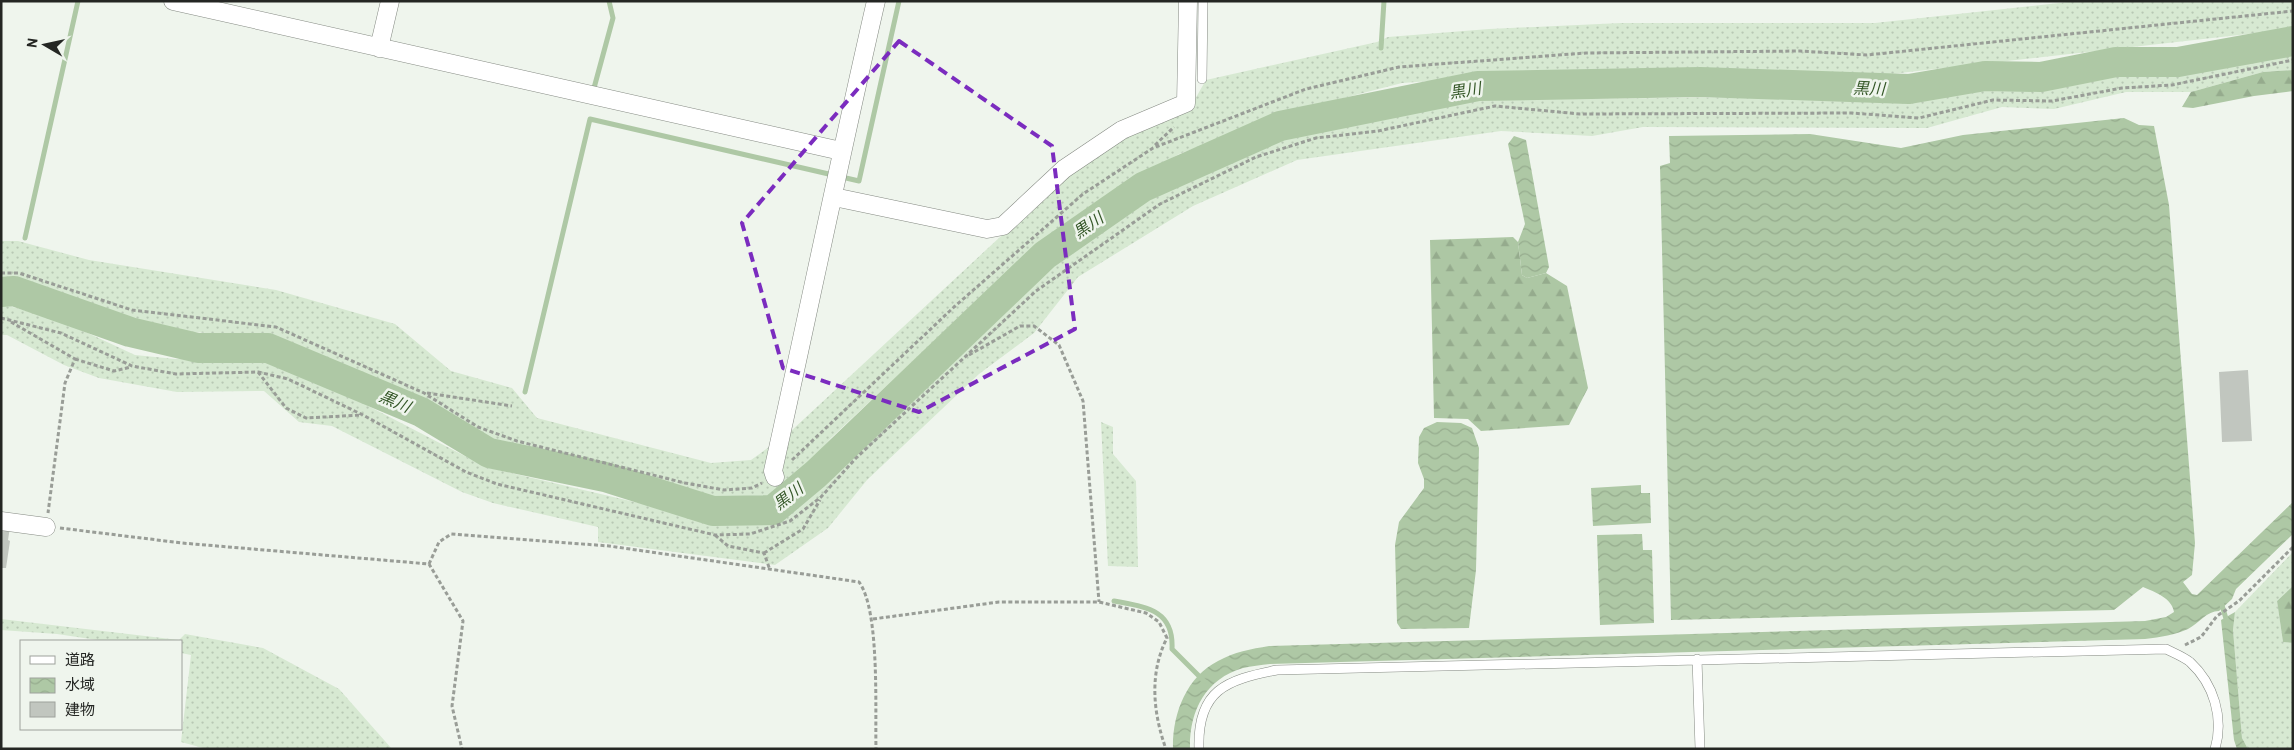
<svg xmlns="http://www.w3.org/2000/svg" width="2294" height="750" viewBox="0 0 2294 750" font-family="Barlow,'Noto Sans JP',sans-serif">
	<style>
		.grass { fill: url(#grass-dots) }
		.forest { fill: url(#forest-firs) }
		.water { fill: url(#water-waves) }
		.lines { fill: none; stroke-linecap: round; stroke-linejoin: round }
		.stream { stroke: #aec8a5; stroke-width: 5 }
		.river { stroke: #aec8a5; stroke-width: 30 }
		.building { fill: #c1c6bf }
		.lane-casing { stroke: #858a83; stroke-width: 10 }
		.street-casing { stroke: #858a83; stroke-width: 19 }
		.path { stroke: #999d97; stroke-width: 3; stroke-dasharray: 4 2.5; stroke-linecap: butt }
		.lane { stroke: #fff; stroke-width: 9 }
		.street { stroke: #fff; stroke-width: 18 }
		.marked { fill: none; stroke: #7b2cbf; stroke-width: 4; stroke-dasharray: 10 6; stroke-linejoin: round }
		.labels { text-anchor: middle; stroke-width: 5; stroke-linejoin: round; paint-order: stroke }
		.water-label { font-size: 16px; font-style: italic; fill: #345727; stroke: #eff5ed }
	</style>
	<defs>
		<pattern id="grass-dots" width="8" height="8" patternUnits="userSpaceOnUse" patternTransform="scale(1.25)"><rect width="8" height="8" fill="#d7e9d2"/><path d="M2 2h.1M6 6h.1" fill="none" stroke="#b8c8b4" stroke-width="1.8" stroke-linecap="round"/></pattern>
		<pattern id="forest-firs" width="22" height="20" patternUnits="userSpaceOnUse" patternTransform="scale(1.25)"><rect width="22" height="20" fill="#adc7a4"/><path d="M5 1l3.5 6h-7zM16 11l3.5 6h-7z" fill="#95ab8d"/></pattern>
		<pattern id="water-waves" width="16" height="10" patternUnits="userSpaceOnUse" patternTransform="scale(1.25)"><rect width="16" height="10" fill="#aec8a5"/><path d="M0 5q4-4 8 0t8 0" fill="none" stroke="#96ac8e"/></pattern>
	</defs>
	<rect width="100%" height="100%" fill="#eff5ed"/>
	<path class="grass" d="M 2077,1 L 2293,1 L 2293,29 L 1882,75 L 1578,71 L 1402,83 L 1297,110 L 1179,154 L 1123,187 L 966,311 L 831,438 L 789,486 L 757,502 L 721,503 L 491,447 L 417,405 L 270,338 L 143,328 L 19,287 L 1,287 L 1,241 L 18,241 L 89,260 L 276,290 L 395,324 L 451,371 L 512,388 L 537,418 L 711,463 L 751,460 L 790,432 L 1000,237 L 1065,174 L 1124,135 L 1191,106 L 1206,80 L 1377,42 L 1388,37 L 1489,29 L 1621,23 L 1875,23 Z
		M 2293,47 L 2293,70 L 2263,72 L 2191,92 L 2126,92 L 2054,109 L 2002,107 L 1927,128 L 1643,127 L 1592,136 L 1501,131 L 1297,160 L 1193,206 L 1078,277 L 1034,333 L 979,374 L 867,480 L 828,528 L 775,565 L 598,542 L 598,527 L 493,503 L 462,492 L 332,426 L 299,422 L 264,391 L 177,392 L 99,378 L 64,365 L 7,335 L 1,335 L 2,304 L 62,321 L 135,355 L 175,359 L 248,358 L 297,369 L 486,467 L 724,523 L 770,517 L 805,497 L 836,462 L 1025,285 L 1152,194 L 1251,145 L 1310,126 L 1492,92 L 1573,99 L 1859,96 L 1920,101 L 1994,84 L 2035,90 L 2119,75 L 2169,76 Z
		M 1101,422 L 1113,427 L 1113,454 L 1136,481 L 1138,567 L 1108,566 Z
		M 2293,552 L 2293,586 L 2277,601 L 2283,642 L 2293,643 L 2293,749 L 2248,749 L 2242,738 L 2233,630 L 2235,612 Z
		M 1,619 L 179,640 L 185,634 L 263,648 L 339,689 L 392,749 L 207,749 L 181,742 L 191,655 L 181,653 L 181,641 L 104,641 L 57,634 L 1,630 Z"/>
	<path class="forest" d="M 2293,70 L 2293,91 L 2254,96 L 2193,108 L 2182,107 L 2191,92 L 2263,72 Z
		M 1513,237 L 1518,242 L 1522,275 L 1527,278 L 1546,273 L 1567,286 L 1588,388 L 1569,425 L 1481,431 L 1468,419 L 1434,418 L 1430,240 Z
		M 2293,586 L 2293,643 L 2283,642 L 2277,601 Z"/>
	<path class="water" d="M 2124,118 L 2139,125 L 2154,126 L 2169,205 L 2195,543 L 2192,575 L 2183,582 L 2192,594 L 2197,595 L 2293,502 L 2293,534 L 2236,589 L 2232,599 L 2219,611 C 2207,611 2199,623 2188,629 C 2175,635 2161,637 2145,639 L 1270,664 C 1261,665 1251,666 1243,668 C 1205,679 1189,712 1190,749 L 1173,749 C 1172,715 1186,677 1218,661 C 1234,652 1251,649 1269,646 L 2145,621 L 2166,617 L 2174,612 C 2172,598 2155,592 2143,587 L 2114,610 L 1671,620 L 1660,166 L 1670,163 L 1669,136 L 1810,134 L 1901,148 L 1963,135 Z
		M 1514,136 L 1526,140 L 1549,267 L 1546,273 L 1527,278 L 1522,275 L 1518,242 L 1525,224 L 1508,144 Z
		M 1437,422 L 1461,423 L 1472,428 L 1479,448 L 1476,570 L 1469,628 L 1401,629 L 1397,623 L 1395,545 L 1399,522 L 1424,488 L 1424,479 L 1418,463 L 1419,437 L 1424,428 Z
		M 1641,485 L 1641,493 L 1650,493 L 1651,523 L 1593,526 L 1591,488 Z
		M 1642,534 L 1643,550 L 1652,550 L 1654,623 L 1600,625 L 1597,535 Z
		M 2235,612 L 2233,630 L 2242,738 L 2248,749 L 2237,749 L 2234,740 L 2221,620 Z"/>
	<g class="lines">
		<path class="stream" d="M 1381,48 L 1384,1
			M 594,88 L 613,18 L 609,1
			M 25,238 L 78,1
			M 525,392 L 590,119 L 859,181 L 899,1
			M 1114,601 C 1145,607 1174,609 1172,649 L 1204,681
			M 2221,602 L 2227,622"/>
		<path class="river" d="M 1,292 L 14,291 L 130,332 L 198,348 L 268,348 L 421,412 L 489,453 L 605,477 L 713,511 L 773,510 L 816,474 L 1045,255 L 1143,187 L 1280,126 L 1478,86 L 1700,82 L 1909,89 L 1985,76 L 2041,77 L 2116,62 L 2178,62 L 2293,41"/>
	</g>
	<path class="building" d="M 2248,370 L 2252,441 L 2222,442 L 2219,372 Z
		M 1,526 L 10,527 L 8,540 L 10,541 L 6,568 L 1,568 Z"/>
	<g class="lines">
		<defs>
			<path id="lane" d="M 1202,79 L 1203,1
				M 1697,659 L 1700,749
				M 1199,749 C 1197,690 1226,680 1277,670 L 2166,649 C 2174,653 2184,657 2190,662 C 2214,684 2224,718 2215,749"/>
			<path id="street" d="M 173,1 L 841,151
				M 379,48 L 390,1
				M 834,197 L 987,229 L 1003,226 L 1064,169 L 1122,130 L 1186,103 L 1188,1
				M 775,477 L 773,471 C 808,314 840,157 876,1
				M 1,521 L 46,527"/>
		</defs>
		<use href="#lane" class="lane-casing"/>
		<use href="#street" class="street-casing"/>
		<path class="path" d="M 1155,145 L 1174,127
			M 1,273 L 19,273 L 132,310 L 276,327 L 424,393 L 478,427 L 517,441 L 685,483 L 724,490 L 752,488 L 762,483
			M 1,318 L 61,333 L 132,366 L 176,374 L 258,372 L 288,379 L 363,415 L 466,472 L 497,484 L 715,535 L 750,534 L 790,521 L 821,497 L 856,458 L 1036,291 L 1160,204 L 1256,157 L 1316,138 L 1378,131 L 1495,106 L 1580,114 L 1851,113 L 1919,118 L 1993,100 L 2052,101 L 2122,88 L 2172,85 L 2293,60
			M 11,322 L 75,359 L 65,383 L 48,513
			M 969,355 L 1020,326 L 1034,326 L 1059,345 L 1083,401 L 1099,602
			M 75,359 L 114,371 L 131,367
			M 258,372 L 286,408 L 306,418 L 362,415
			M 427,393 L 512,406
			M 792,460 L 954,307 L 1083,194 L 1153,148 L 1306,89 L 1399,67 L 1586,53 L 1800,51 L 1867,55 L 2293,11
			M 60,528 L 182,543 L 429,564 L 463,621 L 452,706 L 462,749
			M 715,535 L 728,546 L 764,553 L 770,570
			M 764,553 L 803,529 L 820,500
			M 429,564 L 439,542 L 451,534 L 609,546 L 859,582 C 880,610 875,710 876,749
			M 873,619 L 999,602 L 1099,602 L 1146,613 L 1159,622 L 1167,638 C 1149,673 1153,713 1166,749
			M 2185,645 L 2201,637 L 2217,616 L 2239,601 L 2293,547"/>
		<use href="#lane" class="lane"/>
		<use href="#street" class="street"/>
	</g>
	<path class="marked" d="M 899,41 L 1052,146 L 1075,329 L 919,412 L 783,368 L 742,223 Z"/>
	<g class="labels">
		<g class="water-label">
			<text transform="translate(1869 88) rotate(2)" y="6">黒川</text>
			<text transform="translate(1465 90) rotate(-9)" y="6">黒川</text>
			<text transform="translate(1088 225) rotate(-35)" y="6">黒川</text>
			<text transform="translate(395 401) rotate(23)" y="6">黒川</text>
			<text transform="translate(788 496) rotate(-37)" y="6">黒川</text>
		</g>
	</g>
	<rect width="2294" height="750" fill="none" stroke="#242623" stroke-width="5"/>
	<rect x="20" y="640" width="162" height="90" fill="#eff5ed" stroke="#9ea29c"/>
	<rect x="30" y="656" width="25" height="8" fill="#ffffff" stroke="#9ea29c"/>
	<text x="65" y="665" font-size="15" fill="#242623">道路</text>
	<rect x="30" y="678" width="25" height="15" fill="url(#water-waves)" stroke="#9ea29c"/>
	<text x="65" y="690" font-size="15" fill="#242623">水域</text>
	<rect x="30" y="702" width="25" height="15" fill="#c1c6bf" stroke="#9ea29c"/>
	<text x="65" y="715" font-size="15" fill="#242623">建物</text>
	<g transform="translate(45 45) rotate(279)" stroke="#eff5ed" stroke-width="4" paint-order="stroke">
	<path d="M0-4L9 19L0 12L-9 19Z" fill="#242623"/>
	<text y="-8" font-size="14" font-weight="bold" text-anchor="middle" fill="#242623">N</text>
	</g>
</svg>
